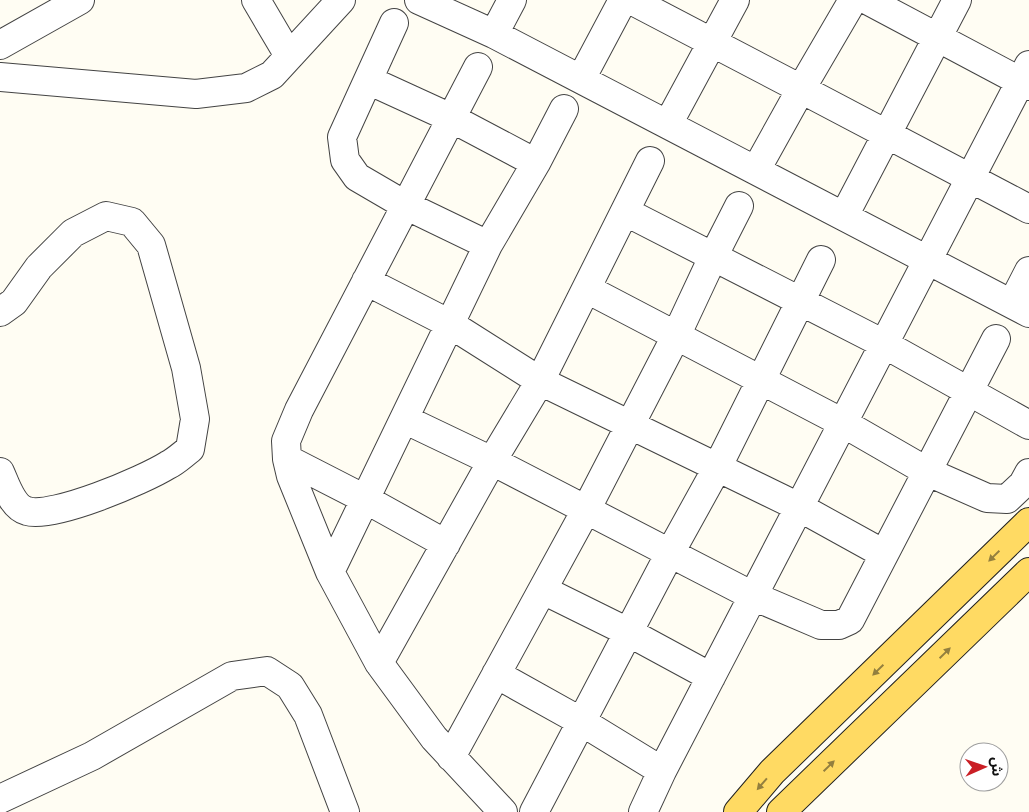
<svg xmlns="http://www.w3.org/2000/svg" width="1029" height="812" viewBox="0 0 1029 812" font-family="'Zilla Slab','Noto Sans Arabic',serif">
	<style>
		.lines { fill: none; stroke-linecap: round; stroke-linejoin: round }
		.minor-casing { stroke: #434343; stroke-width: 30 }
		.major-casing { stroke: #212121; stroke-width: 30 }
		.minor { stroke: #fff; stroke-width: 28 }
		.major { stroke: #ffda63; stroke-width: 28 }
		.oneway { fill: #937f3e }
	</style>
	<rect width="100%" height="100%" fill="#fffdf3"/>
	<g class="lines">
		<defs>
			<path id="minor" d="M 256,0 L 289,56
				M 419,0 L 494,34 L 1029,313
				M 631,0 L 801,89 L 853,0
				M 867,0 L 1029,86
				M 394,23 L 342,137 L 345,160 L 357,177 L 405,205 L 488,245
				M 494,34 L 512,0
				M 0,45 L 80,0
				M 478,67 L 299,410 L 286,441 L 287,459 L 291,476 L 330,572 L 379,663 L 434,738 L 503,812
				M 0,77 L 196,94 L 246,88 L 272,75 L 341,0
				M 581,79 L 623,0
				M 368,80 L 451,118 L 536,163
				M 668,124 L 735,0
				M 756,170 L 801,89 L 1029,209
				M 626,212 L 884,344 L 1029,425
				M 844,216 L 957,0
				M 366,281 L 450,324 L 540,381 L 799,507 L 884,554
				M 587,289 L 843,423 L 928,472 L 987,498 L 1007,499 L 1023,484 L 1029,473
				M 1012,304 L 1029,271
				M 0,312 L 14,302 L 39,267 L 73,233 L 106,216 L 132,222 L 151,245 L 186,368 L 195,419 L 190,449 C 182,455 176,461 168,465 C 144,480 53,519 27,511 C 12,507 6,485 0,472
				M 404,419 L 492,461 L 753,596 L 821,625 L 839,625 L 850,620 L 996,339
				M 287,459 L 365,499 L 446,544
				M 330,572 L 488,245 L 536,163 L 564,109
				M 543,590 L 628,632 L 711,677
				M 379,663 L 492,461 L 540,381 L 650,161
				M 496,674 L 582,722 L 662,771
				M 451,757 L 586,510 L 676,336 L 713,257 L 739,206
				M 0,799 L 92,756 L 232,676 L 267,671 L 290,686 L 308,715 L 345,812
				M 534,812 L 670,553 L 717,468 L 821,260
				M 643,812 L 662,771 L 1029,65"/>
			<path id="major" d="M 738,812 L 772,772 L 1029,522
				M 781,812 L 1029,572"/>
		</defs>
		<use href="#minor" class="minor-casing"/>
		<use href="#major" class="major-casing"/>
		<use href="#minor" class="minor"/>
		<use href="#major" class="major"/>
	</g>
	<defs><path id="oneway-solid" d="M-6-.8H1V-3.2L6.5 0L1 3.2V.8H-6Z" transform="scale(1.25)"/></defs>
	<g class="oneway">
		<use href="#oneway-solid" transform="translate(994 556) rotate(136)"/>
		<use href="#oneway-solid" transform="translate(945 653) rotate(-44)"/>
		<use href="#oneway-solid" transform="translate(878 670) rotate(136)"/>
		<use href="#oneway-solid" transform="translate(829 766) rotate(-44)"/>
		<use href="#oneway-solid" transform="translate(762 784) rotate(131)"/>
	</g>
	<g transform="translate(984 767) rotate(88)"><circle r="24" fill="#ffffff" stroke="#9f9f9f"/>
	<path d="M0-4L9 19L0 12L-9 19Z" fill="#ca1f25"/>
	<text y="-8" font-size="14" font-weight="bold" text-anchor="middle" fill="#101010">ش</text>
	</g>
</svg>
